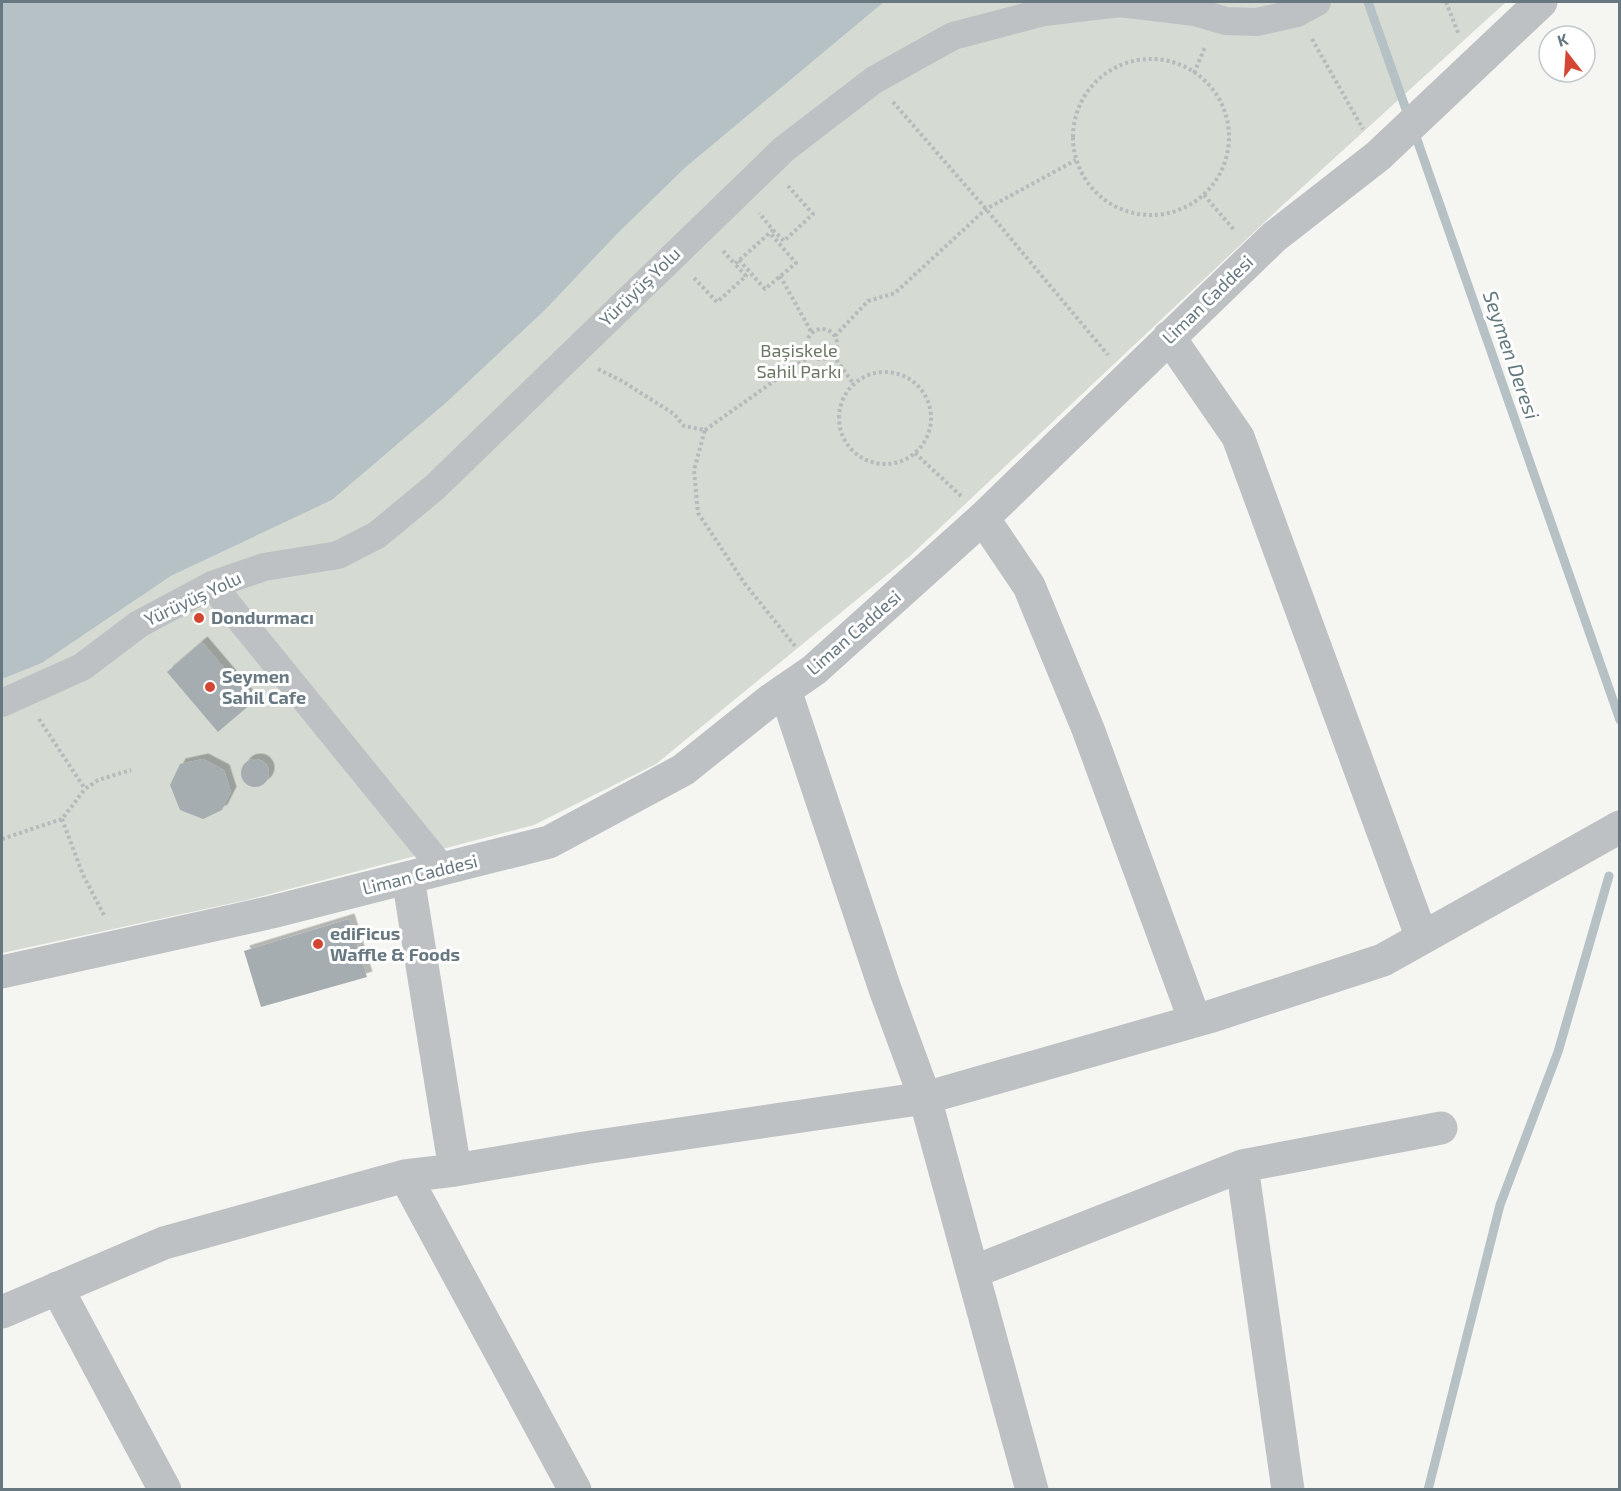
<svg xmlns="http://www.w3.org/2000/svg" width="1621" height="1491" viewBox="0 0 1621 1491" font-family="'Exo 2',sans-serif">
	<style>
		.green { fill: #d5dad2 }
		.water { fill: #b5c1c4 }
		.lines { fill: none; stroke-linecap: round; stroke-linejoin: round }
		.stream { stroke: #b5c1c4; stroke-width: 9 }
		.building { fill: #a5adb1; filter: url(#shadow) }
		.path { stroke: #b7babc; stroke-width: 4; stroke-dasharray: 3 3; stroke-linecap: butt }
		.pedestrian { stroke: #bdc1c4; stroke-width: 28 }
		.minor { stroke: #bdc1c4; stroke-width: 33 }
		.poi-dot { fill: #d44634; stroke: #fff; stroke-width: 2 }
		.labels { text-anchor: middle; stroke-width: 6; stroke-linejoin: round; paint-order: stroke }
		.street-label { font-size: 18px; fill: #677881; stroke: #fff }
		.park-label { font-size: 18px; fill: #6b7865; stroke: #fff }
		.poi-label { font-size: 18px; font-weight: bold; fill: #677881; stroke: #fff; text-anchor: start }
		.water-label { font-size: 20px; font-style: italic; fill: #63797d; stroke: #fff }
	</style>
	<defs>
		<filter id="shadow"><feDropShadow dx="5.5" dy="-5.5" stdDeviation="0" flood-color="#0004"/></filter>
	</defs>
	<rect width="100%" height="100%" fill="#f5f5f2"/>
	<path class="green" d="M 884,2 L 1506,2 L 1285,203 L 910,556 L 656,764 L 534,825 L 247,900 L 2,953 L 2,679 L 42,663 L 171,576 L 332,500 L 447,402 L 545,310 L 618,233 L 686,167 Z"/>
	<path class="water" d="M 2,2 L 884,2 L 686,167 L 618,233 L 545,310 L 447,402 L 332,500 L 171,576 L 42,663 L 2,679 Z"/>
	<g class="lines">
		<path class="stream" d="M 1368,2 L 1409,118
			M 1414,131 L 1620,720
			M 1428,1490 L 1500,1205 L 1558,1052 L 1609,876"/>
	</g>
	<path class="building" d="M 202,642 L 253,702 L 218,732 L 167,672 Z
		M 203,759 L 224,770 L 231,792 L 222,810 L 203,819 L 180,810 L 170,785 L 180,764 Z
		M241 773a14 14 0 1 1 28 0a14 14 0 1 1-28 0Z
		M 349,919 L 367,977 L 261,1007 L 244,951 Z"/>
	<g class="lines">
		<path class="path" d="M 1446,2 L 1459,35
			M 1312,39 L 1363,129
			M1073 137a78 78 0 1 1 156 0a78 78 0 1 1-156 0Z
			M 1194,73 L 1205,47
			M 893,102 L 986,209 L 1108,355
			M 1204,195 L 1235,231
			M 773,230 L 784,241 L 813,214 L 788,186
			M 723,251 L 735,264 L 773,230 L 759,213
			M 739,260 L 765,289 L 796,263 L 770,233
			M 780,276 L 812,333
			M 694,278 L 717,302 L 746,276 L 735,264
			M807 344a15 15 0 1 1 30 0a15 15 0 1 1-30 0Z
			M 835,336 L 868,301 L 895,293 L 986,209 L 1076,160
			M 833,355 L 853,383
			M 598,369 L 622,381 L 674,414 L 684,426 L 705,430 L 694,470 L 698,513 L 745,584 L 795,646
			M839 418a46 46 0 1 1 92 0a46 46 0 1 1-92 0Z
			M 705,430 L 811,355
			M 915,453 L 961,496
			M 39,719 L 85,789
			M 62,819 L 83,875 L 105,917
			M 2,839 L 62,819 L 85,789 L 98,780 L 131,770"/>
		<path class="pedestrian" d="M 212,585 L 443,869
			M 2,703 L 82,667 L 139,624 L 212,585 L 264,567 L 338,555 L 377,535 L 435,487 L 784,149 L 874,80 L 953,36 L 1044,12 L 1120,3 L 1195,12 L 1226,21 L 1257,22 L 1297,13 L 1317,2"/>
		<path class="minor" d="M 1169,337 L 1238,437 L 1422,938
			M 983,518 L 1029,586 L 1088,729 L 1195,1021
			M 785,690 L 885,989 L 925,1098 L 1032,1490
			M 408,878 L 455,1170
			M 2,972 L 272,912 L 549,842 L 683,770 L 772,699 L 814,670 L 983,518 L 1274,237 L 1378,156 L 1541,2
			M 1242,1166 L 1441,1128
			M 405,1176 L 575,1490
			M 973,1272 L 1242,1166 L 1288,1490
			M 57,1288 L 165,1490
			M 2,1312 L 164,1243 L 405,1176 L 455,1170 L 584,1148 L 925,1098 L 1209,1017 L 1383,960 L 1620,827"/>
	</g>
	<g class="poi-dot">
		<circle cx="199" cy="618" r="6"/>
		<circle cx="210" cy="687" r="6"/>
		<circle cx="318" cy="944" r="6"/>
	</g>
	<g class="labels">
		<g class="street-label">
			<text transform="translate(640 287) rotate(-44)" y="6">Yürüyüş Yolu</text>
			<text transform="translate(1208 300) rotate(-44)" y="6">Liman Caddesi</text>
			<text transform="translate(193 599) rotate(-25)" y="6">Yürüyüş Yolu</text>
			<text transform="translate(854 633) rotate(-41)" y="6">Liman Caddesi</text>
			<text transform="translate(420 875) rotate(-14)" y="6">Liman Caddesi</text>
		</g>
		<g class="park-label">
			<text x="799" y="357">Başiskele<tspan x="799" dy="21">Sahil Parkı</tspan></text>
		</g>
		<g class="poi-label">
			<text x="211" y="624">Dondurmacı</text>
			<text x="222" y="683">Seymen<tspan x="222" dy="21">Sahil Cafe</tspan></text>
			<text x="330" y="940">ediFicus<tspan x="330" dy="21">Waffle &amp; Foods</tspan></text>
		</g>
		<g class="water-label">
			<text transform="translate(1511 355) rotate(71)" y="7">Seymen Deresi</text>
		</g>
	</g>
	<rect width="1621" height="1491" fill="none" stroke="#677881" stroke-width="6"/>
	<g transform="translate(1567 54) rotate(343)"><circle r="28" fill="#ffffff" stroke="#c2c9cd" stroke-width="1.5"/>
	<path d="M0-4.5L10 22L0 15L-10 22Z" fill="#d44634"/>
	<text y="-9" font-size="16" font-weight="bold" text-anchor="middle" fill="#677881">K</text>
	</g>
</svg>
